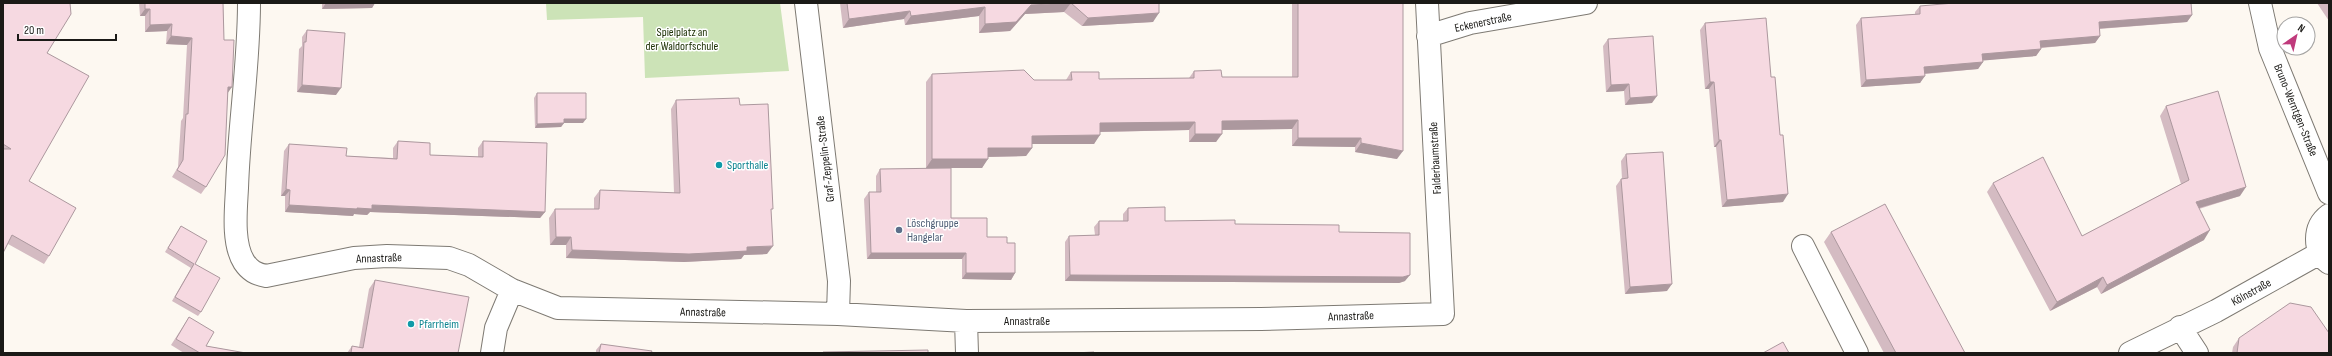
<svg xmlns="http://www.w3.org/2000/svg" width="2332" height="356" viewBox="0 0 2332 356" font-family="'Sofia Sans Condensed',sans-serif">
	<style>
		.green { fill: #cce3b7 }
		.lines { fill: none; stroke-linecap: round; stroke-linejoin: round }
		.minor-casing { stroke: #7e7a73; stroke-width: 24 }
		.minor { stroke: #fff; stroke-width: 22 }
		.wall { fill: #d4bbc2 }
		.shaded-wall { fill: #ac989e }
		.building { fill: #f6d9e1; stroke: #ac989e }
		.culture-dot { fill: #0f9aa8; stroke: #fff; stroke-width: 1.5 }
		.service-dot { fill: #5c6f8a; stroke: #fff; stroke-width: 1.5 }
		.labels { text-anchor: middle; stroke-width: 3; stroke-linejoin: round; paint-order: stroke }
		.street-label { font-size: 12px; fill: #1b1a17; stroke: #fff }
		.park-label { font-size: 12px; fill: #203308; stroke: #fff }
		.culture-label { font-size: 12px; fill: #0d838f; stroke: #fff; text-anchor: start }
		.service-label { font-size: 12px; fill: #4e5e75; stroke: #fff; text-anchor: start }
	</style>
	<rect width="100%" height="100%" fill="#fdf8f1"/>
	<path class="green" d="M 546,3 L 780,3 L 789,71 L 645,78 L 643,17 L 547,20 Z"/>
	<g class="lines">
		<defs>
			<path id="minor" d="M 249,3 C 249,65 239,126 237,188 C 236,209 232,243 244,262 C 250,271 256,274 266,276 L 354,258 L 387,256 L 449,258 L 469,265 L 512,290 L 558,308 L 838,314 L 966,321 L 1261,319 L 1443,314 L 1427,3
				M 806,3 L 839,281 L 838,314
				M 2260,3 L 2270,48 L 2329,193
				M 1428,36 L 1470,23 L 1586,3
				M 2329,215 C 2313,227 2313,251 2329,263
				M 1803,246 L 1857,353
				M 966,321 L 967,353
				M 2180,327 L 2197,353
				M 492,353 L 496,328 L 512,290
				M 2130,353 L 2216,311 L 2320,253"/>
		</defs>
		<use href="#minor" class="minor-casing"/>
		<use href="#minor" class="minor"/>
	</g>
	<path class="wall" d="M 3,3 L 47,53 L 29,181 L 49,256 L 44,264 L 8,244 L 3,253 Z
		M 139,3 L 223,3 L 224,40 L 228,93 L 206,187 L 201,194 L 172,177 L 178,167 L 181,121 L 183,118 L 187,45 L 166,44 L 167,31 L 145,32 L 145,16 L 140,16 Z
		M 322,3 L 375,3 L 372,8 L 322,9 Z
		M 840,3 L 1159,3 L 1153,22 L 1082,26 L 1064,12 L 1025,14 L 1010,31 L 979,33 L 979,16 L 905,25 L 904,19 L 843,28 Z
		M 1292,3 L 1403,3 L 1397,159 L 1355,152 L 1355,147 L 1292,146 L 1292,129 L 1222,130 L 1216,142 L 1189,142 L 1189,130 L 1100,132 L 1094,144 L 1032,144 L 1032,148 L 1026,156 L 988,157 L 982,168 L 926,168 L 926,82 L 932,74 L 1034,80 L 1066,80 L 1071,72 L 1099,79 L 1189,78 L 1194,71 L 1222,77 L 1292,77 Z
		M 2317,3 L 2329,3 L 2329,21 Z
		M 1920,6 L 2192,15 L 2187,22 L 2099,29 L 2100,36 L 2095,43 L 2041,48 L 2041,49 L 2036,56 L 1983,60 L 1983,62 L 1978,69 L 1925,74 L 1920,83 L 1861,87 L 1856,25 L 1861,18 L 1915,14 L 1915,12 Z
		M 1705,23 L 1783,202 L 1722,207 L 1716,147 L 1714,147 L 1709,89 L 1705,89 L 1700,30 Z
		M 307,30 L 336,95 L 297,92 L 299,49 L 302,46 L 302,37 Z
		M 1608,39 L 1652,103 L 1625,105 L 1624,91 L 1606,92 L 1603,46 Z
		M 537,93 L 583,123 L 564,123 L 561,127 L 535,128 L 534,98 Z
		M 676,100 L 740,105 L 771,212 L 767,254 L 744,255 L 741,259 L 684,262 L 566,258 L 566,245 L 550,245 L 549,218 L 555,209 L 594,209 L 594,198 L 600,190 L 674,193 L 671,109 Z
		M 2166,106 L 2240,196 L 2199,209 L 2204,240 L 2101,294 L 2097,287 L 2050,311 L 1987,192 L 1993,183 L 2082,236 L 2181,184 L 2160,116 Z
		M 398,141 L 430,155 L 478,157 L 478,148 L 483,141 L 545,212 L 540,218 L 370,212 L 367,215 L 354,214 L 353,216 L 285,212 L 285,196 L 281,196 L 284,151 L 289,144 L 346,156 L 393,158 L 393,148 Z
		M 1626,154 L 1667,291 L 1625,294 L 1616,186 L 1621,179 L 1622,179 L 1621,161 Z
		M 880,169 L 951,218 L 987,237 L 1007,243 L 1015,273 L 1011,280 L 962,279 L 962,259 L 867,259 L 864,199 L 869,192 L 876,192 L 876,176 Z
		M 1128,208 L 1165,221 L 1235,224 L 1339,232 L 1405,281 L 1399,283 L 1065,281 L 1065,242 L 1069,236 L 1095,235 L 1094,227 L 1099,221 L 1123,221 L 1123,214 Z
		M 181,226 L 195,264 L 201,312 L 198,316 L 172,301 L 191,268 L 165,252 Z
		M 1831,232 L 1965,353 L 1884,353 L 1824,242 Z
		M 375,280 L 458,353 L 347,353 L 352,346 L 359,347 L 369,289 Z
		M 189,317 L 206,346 L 246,353 L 184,353 L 171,345 Z
		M 2239,338 L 2329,353 L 2232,353 L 2233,347 Z
		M 601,344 L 651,353 L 596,353 L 596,350 Z"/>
	<path class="shaded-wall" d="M 326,3 L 375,3 L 372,8 L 322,9 Z
		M 1071,3 L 1064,12 L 1025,14 L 1010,31 L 979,33 L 985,24 L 1031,5 Z
		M 985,7 L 979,16 L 905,25 L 911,16 Z
		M 145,9 L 150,9 L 145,16 L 140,16 Z
		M 910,11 L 904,19 L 843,28 L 849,19 Z
		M 1159,13 L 1153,22 L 1082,26 L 1088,18 Z
		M 2192,15 L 2187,22 L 2094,29 L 2099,22 Z
		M 172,24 L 167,31 L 145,32 L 150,25 Z
		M 171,36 L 192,38 L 187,45 L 166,44 Z
		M 2100,36 L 2095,43 L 2036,48 L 2040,41 Z
		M 2041,49 L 2036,56 L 1978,61 L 1982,54 Z
		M 1983,62 L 1978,69 L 1920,74 L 1924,67 Z
		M 1925,76 L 1920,83 L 1861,87 L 1866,80 Z
		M 1710,82 L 1714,82 L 1709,89 L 1705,89 Z
		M 1629,84 L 1624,91 L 1606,92 L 1611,85 Z
		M 302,85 L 341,88 L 336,95 L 297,92 Z
		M 228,87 L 232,87 L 227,94 Z
		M 1657,96 L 1652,103 L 1625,105 L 1630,98 Z
		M 564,119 L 586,119 L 583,123 L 564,123 L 561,127 L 535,128 L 537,124 Z
		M 1298,120 L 1292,129 L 1216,130 L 1222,121 Z
		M 1195,122 L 1189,130 L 1094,132 L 1100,123 Z
		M 1195,134 L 1222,134 L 1216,142 L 1189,142 Z
		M 1100,135 L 1094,144 L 1026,144 L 1032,136 Z
		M 1298,138 L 1361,138 L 1355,147 L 1292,146 Z
		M 1719,140 L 1721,140 L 1716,147 L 1714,147 Z
		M 1361,143 L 1403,151 L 1397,159 L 1355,152 Z
		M 988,148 L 1032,148 L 1026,156 L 982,157 Z
		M 932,159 L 988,159 L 982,168 L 926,168 Z
		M 2246,187 L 2240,196 L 2189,211 L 2196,202 Z
		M 286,189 L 290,190 L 285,196 L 281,196 Z
		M 1788,194 L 1783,202 L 1722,207 L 1727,200 Z
		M 289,205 L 357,208 L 372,205 L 545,212 L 540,218 L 370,212 L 367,215 L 354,214 L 353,216 L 285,212 Z
		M 2210,230 L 2204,240 L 2101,294 L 2107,285 Z
		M 556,237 L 571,237 L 566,245 L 550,245 Z
		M 773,246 L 767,254 L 744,255 L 741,259 L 684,262 L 566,258 L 572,250 L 747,247 Z
		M 871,253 L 966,253 L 962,259 L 867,259 Z
		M 966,273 L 1015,273 L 1011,280 L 962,279 Z
		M 1070,275 L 1410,275 L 1405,281 L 1399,283 L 1065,281 Z
		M 2103,277 L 2097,287 L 2050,311 L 2057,302 Z
		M 1672,284 L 1667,291 L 1625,294 L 1630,287 Z"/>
	<path class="building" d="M 3,3 L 70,3 L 71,14 L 47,53 L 89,76 L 29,181 L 76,208 L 49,256 L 12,235 L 3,253 L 3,149 L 11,149 L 3,144 Z
		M 145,3 L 223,3 L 224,40 L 234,40 L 232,87 L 228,87 L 225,155 L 206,187 L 177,170 L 183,160 L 186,114 L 188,114 L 192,38 L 171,36 L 172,24 L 150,25 L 150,9 L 145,9 Z
		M 847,3 L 1159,3 L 1159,13 L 1088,18 L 1071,3 L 1031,5 L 1016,22 L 985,24 L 985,7 L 911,16 L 910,11 L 849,19 Z
		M 1298,3 L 1403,3 L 1403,151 L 1361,143 L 1361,138 L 1298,138 L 1298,120 L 1222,121 L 1222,134 L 1195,134 L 1195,122 L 1100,123 L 1100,135 L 1032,136 L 1032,148 L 988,148 L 988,159 L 932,159 L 932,74 L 1024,70 L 1034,80 L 1072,80 L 1071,72 L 1099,72 L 1099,79 L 1194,78 L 1194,71 L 1221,70 L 1222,77 L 1298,77 Z
		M 1954,3 L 2191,3 L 2192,15 L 2099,22 L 2100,36 L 2040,41 L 2041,49 L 1982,54 L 1983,62 L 1924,67 L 1925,76 L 1866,80 L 1861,18 L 1920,14 L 1920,6 Z
		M 1766,18 L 1771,77 L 1775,77 L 1780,135 L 1783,135 L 1788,194 L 1727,200 L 1721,140 L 1719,140 L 1714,82 L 1710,82 L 1705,23 Z
		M 307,30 L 345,33 L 341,88 L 302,85 L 304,42 L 306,42 Z
		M 1653,36 L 1657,96 L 1630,98 L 1629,84 L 1611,85 L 1608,39 Z
		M 2218,91 L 2246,187 L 2196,202 L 2210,230 L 2107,285 L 2103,277 L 2057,302 L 1993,183 L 2043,157 L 2082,236 L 2189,180 L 2166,106 Z
		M 537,93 L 586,93 L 586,119 L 564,119 L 564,123 L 537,124 Z
		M 739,98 L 740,105 L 768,104 L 773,209 L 771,209 L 773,246 L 747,247 L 747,251 L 689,254 L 572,250 L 571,237 L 556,237 L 555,209 L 599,209 L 600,190 L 680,193 L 676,100 Z
		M 398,141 L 430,143 L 430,155 L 483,157 L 483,141 L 547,143 L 545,212 L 372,205 L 372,209 L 357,208 L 357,209 L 289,205 L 290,190 L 286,189 L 289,144 L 347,148 L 346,156 L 397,159 Z
		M 1663,152 L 1672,284 L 1630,287 L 1621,179 L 1628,178 L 1626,154 Z
		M 951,168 L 951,218 L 987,218 L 987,237 L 1007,237 L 1007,243 L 1015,243 L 1015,273 L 966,273 L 966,253 L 871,253 L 869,192 L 881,192 L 880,169 Z
		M 1885,204 L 1965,353 L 1896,353 L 1831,232 Z
		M 1165,207 L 1165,221 L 1235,220 L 1235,224 L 1339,225 L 1339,232 L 1410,233 L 1410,275 L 1403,277 L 1070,275 L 1069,236 L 1099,235 L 1099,221 L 1128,221 L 1128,208 Z
		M 181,226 L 207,241 L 195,264 L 220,278 L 201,312 L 175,297 L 194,264 L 168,248 Z
		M 375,280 L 469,297 L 458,353 L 351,353 L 352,346 L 363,348 Z
		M 2290,303 L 2311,307 L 2329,333 L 2329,353 L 2237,353 L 2239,338 Z
		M 189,317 L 214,332 L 206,346 L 246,353 L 200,353 L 176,339 Z
		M 1783,342 L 1789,353 L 1763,353 Z
		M 601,344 L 652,351 L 651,353 L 599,353 Z
		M 928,350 L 928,353 L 823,353 L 823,352 Z
		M 1094,352 L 1095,353 L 1074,353 Z"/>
	<g class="culture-dot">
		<circle cx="719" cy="165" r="4"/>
		<circle cx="411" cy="324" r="4"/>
	</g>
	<circle class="service-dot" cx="899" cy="230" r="4"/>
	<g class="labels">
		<g class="street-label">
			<text transform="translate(1483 22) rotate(-12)" y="4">Eckenerstraße</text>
			<text transform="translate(2296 110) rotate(68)" y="4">Bruno-Werntgen-Straße</text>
			<text transform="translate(1435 158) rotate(-93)" y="4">Falderbaumstraße</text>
			<text transform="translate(825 159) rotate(-97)" y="4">Graf-Zeppelin-Straße</text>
			<text transform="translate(379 258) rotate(-2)" y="4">Annastraße</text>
			<text transform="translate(2251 292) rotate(-29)" y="4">Kölnstraße</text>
			<text transform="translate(703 312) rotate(1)" y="4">Annastraße</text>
			<text transform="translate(1351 316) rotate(-2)" y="4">Annastraße</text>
			<text x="1027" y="325">Annastraße</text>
		</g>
		<g class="park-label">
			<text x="682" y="36">Spielplatz an<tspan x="682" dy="14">der Waldorfschule</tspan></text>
		</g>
		<g class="culture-label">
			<text x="727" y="169">Sporthalle</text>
			<text x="419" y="328">Pfarrheim</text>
		</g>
		<g class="service-label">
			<text x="907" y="227">Löschgruppe<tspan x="907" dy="14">Hangelar</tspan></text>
		</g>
	</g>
	<rect width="2332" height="356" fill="none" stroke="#1b1a17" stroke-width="8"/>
	<g transform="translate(2296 36) rotate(34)"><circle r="19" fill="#ffffff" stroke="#a4a3a2"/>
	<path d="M0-3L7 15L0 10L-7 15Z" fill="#c03a7c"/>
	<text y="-6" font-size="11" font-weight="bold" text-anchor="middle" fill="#1b1a17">N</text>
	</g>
	<path d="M18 34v6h98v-6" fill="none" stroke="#1b1a17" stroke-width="2"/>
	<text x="24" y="34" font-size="12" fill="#1b1a17" stroke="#ffffff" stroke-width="3" paint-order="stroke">20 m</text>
</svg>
